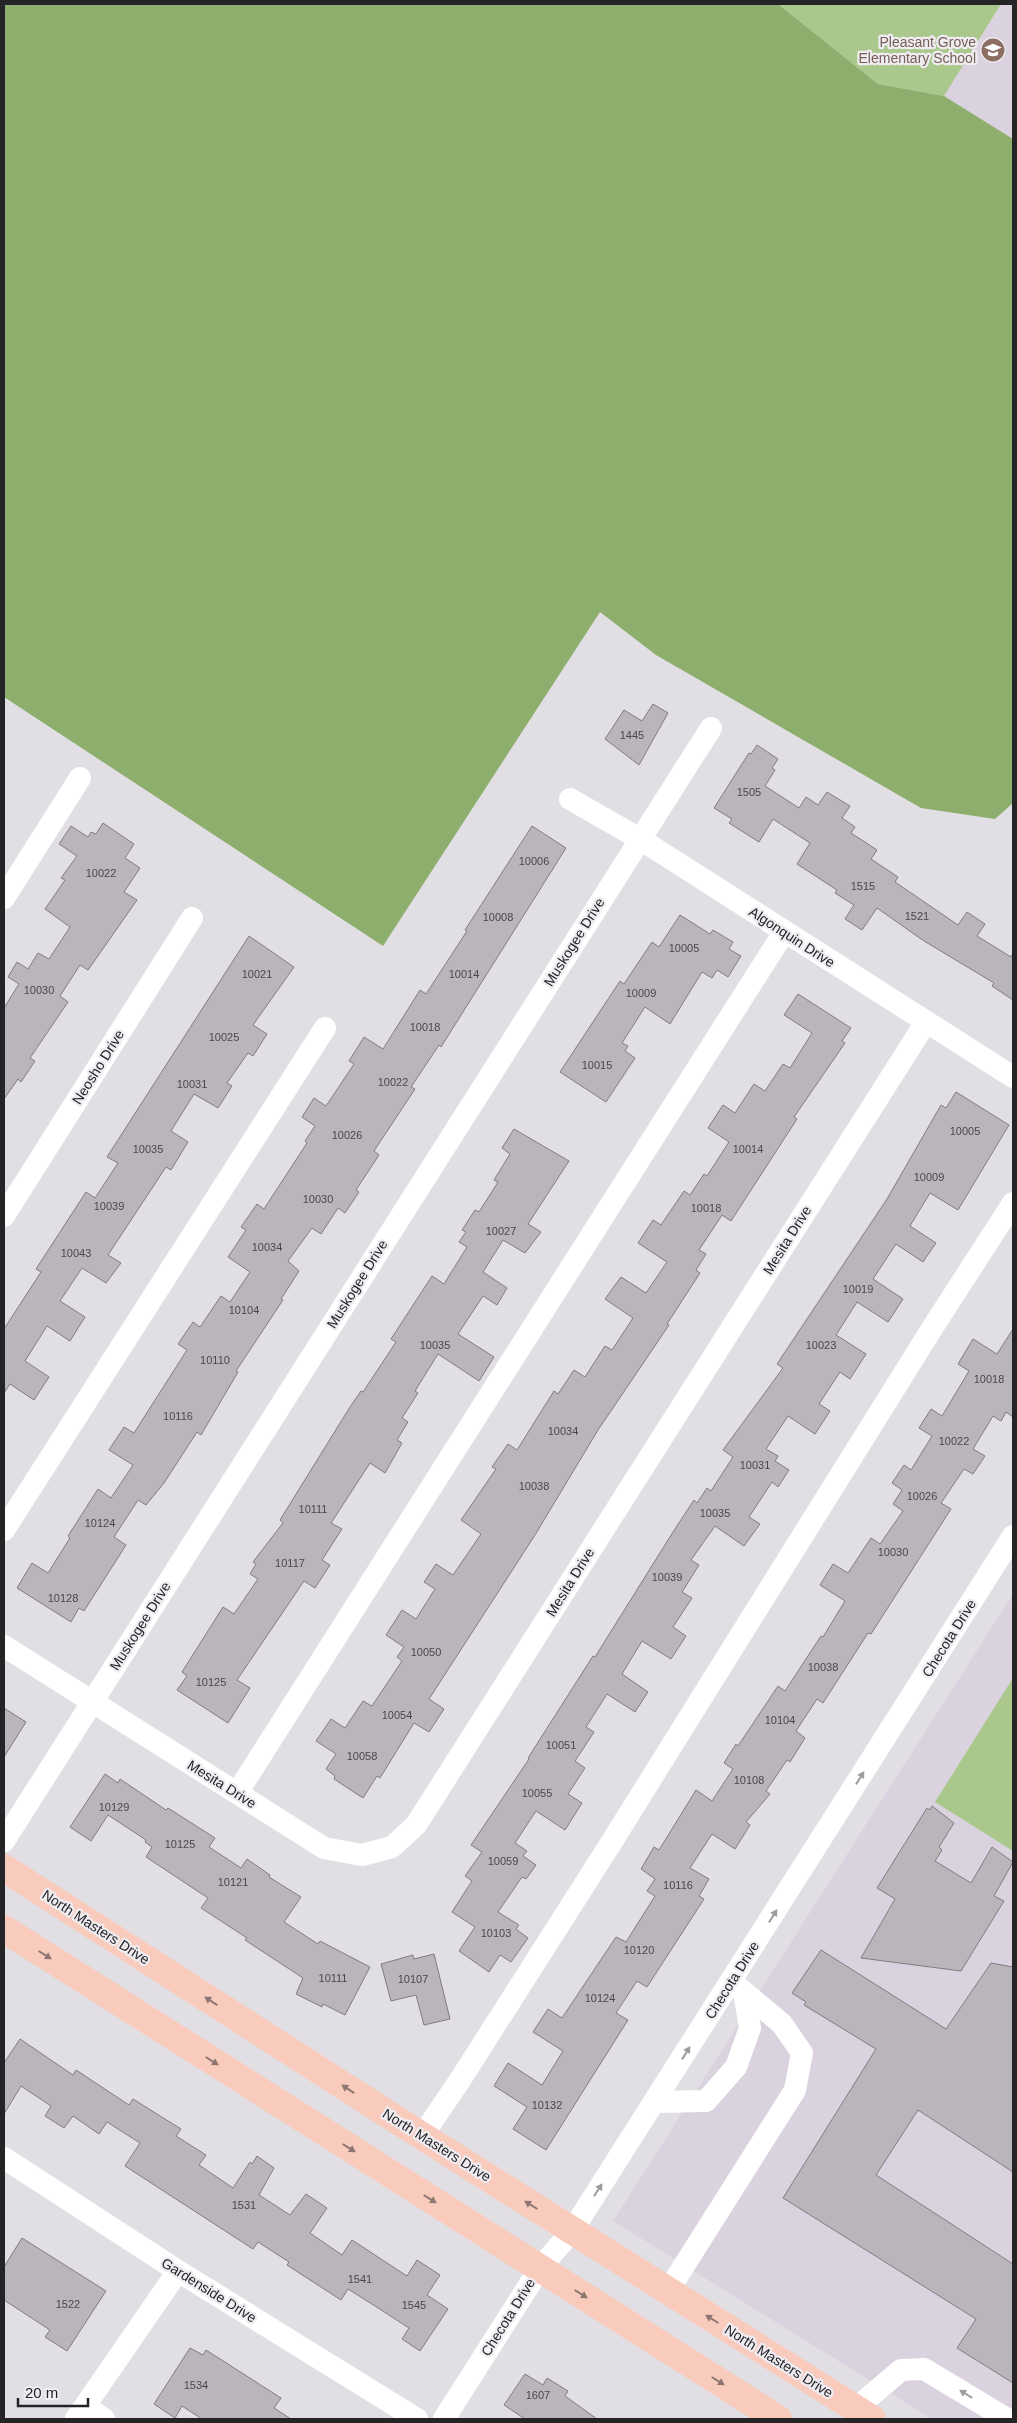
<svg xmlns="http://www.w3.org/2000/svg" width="1017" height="2423" viewBox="0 0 1017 2423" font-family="Helvetica,sans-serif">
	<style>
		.built { fill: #dad2de }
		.green { fill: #aac88c }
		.forest { fill: #8eae6e }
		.building { fill: #b9b5bb; stroke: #807d82 }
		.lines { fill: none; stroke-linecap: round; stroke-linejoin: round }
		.minor { stroke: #fff; stroke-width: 22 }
		.major { stroke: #f8cbbd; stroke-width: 28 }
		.oneway { fill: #9c9c9d }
		.oneway2 { fill: #8e7771 }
		.labels { text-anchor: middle; stroke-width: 4.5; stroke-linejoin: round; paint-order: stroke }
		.number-label { font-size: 11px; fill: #49484a }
		.education-label { font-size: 14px; fill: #785e54; stroke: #efecf2; text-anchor: end }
		.street-label { font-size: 14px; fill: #242325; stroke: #efecf2 }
	</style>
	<rect width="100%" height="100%" fill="#e2dfe4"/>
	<path class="built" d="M 1001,4 L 1013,4 L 1013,139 L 944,96 Z
		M 1013,1594 L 1013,2419 L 932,2419 L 613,2221 Z"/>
	<path class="green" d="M 778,4 L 1001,4 L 944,96 L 878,84 Z
		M 1013,1678 L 1013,1851 L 935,1802 Z"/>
	<path class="forest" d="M 4,4 L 778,4 L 878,84 L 944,96 L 1013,139 L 1013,803 L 995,819 L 921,808 L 656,655 L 600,612 L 383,946 L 4,697 Z"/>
	<path class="building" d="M 653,704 L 668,713 L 639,765 L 605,739 L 624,710 L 642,721 Z
		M 757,745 L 778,759 L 772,768 L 775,770 L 765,786 L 799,808 L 806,797 L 818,805 L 827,792 L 850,806 L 842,818 L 855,827 L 851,833 L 877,850 L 871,859 L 898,877 L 895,882 L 958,925 L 967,912 L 985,924 L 977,936 L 1011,957 L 1013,953 L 1013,1000 L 992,986 L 994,983 L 924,941 L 877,908 L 862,930 L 845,919 L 854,905 L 835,893 L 837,890 L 797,864 L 810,843 L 773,819 L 759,842 L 729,823 L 732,819 L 714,808 L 749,753 L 751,754 Z
		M 103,823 L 134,844 L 125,858 L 140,868 L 124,892 L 137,900 L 88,970 L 80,965 L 60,996 L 68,1002 L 30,1058 L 35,1061 L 21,1082 L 18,1079 L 4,1099 L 4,1008 L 19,984 L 8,977 L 17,962 L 28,969 L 38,953 L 49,959 L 70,927 L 45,909 L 65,880 L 61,878 L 77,856 L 59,844 L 71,826 L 88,837 L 91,832 L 96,834 Z
		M 532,826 L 566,848 L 441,1047 L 439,1045 L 411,1087 L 415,1089 L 374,1151 L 379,1155 L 356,1190 L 359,1192 L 345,1213 L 338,1208 L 321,1234 L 312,1228 L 288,1261 L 299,1271 L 281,1299 L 283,1300 L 236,1371 L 238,1372 L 201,1435 L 197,1432 L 164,1483 L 146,1505 L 138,1500 L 114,1537 L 126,1545 L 84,1611 L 79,1608 L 71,1622 L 17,1588 L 32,1563 L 48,1573 L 70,1538 L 68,1536 L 98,1489 L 111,1498 L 133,1465 L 109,1450 L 124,1427 L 134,1433 L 187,1350 L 178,1344 L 193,1322 L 200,1327 L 221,1296 L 230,1302 L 250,1272 L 228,1257 L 246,1230 L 241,1227 L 257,1204 L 264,1209 L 307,1143 L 305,1141 L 315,1126 L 302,1117 L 314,1098 L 326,1106 L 354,1064 L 349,1061 L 364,1037 L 383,1049 L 420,990 L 426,994 L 467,931 L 465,930 Z
		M 680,915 L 710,934 L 713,930 L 733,942 L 729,949 L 741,956 L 728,977 L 717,970 L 712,978 L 702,972 L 670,1024 L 645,1007 L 622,1043 L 628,1046 L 625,1051 L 635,1058 L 606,1102 L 560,1072 L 620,981 L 624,984 L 652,942 L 659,947 Z
		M 249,936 L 294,967 L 253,1025 L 267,1034 L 253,1056 L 248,1053 L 227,1083 L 232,1086 L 218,1108 L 194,1094 L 171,1131 L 188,1142 L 171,1170 L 166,1167 L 108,1255 L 121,1263 L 106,1283 L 82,1268 L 60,1301 L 85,1317 L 70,1341 L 47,1326 L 25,1361 L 49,1377 L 34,1400 L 10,1384 L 4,1393 L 4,1329 L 41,1272 L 36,1269 L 86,1192 L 95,1198 L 118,1163 L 107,1157 Z
		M 798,994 L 851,1028 L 842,1041 L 845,1043 L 794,1117 L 797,1119 L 731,1221 L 722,1215 L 699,1250 L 706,1254 L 696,1270 L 700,1273 L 667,1324 L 669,1325 L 598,1430 L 535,1535 L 429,1699 L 444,1709 L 429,1732 L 414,1723 L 380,1778 L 377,1776 L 363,1798 L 334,1779 L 335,1776 L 326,1769 L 336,1754 L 316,1741 L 331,1719 L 345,1728 L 363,1701 L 372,1706 L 402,1661 L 397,1657 L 404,1647 L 386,1635 L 402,1610 L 416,1619 L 435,1589 L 424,1582 L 436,1564 L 453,1575 L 481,1534 L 461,1520 L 496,1469 L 492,1467 L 508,1444 L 517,1450 L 554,1391 L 558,1394 L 574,1370 L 585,1377 L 605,1346 L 612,1350 L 633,1318 L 605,1299 L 621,1277 L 646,1293 L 667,1262 L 638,1243 L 653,1220 L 661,1225 L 684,1191 L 690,1195 L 704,1174 L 707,1176 L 729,1142 L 708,1128 L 723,1105 L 735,1113 L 754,1084 L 765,1091 L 783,1064 L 790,1068 L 812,1033 L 784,1015 Z
		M 956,1092 L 1009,1125 L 958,1210 L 930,1193 L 910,1226 L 936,1243 L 923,1262 L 896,1244 L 873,1279 L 903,1299 L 888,1322 L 857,1302 L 836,1335 L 866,1354 L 850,1379 L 840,1372 L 819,1404 L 830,1411 L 815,1434 L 788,1416 L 766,1449 L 778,1456 L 775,1461 L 789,1470 L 778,1487 L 772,1482 L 749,1517 L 760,1524 L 744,1546 L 715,1526 L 691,1560 L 699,1565 L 682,1592 L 692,1598 L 673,1627 L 686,1636 L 671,1659 L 642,1641 L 622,1674 L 648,1692 L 635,1712 L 607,1694 L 586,1727 L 594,1732 L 575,1761 L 585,1768 L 568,1794 L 582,1803 L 565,1830 L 536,1811 L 515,1843 L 527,1851 L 523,1856 L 536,1865 L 526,1879 L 522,1877 L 498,1912 L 519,1925 L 516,1929 L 528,1938 L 511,1962 L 500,1955 L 489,1972 L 459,1951 L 475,1927 L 452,1912 L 472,1881 L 465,1876 L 482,1852 L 471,1845 L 529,1759 L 528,1758 L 593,1656 L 595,1657 L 673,1532 L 694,1500 L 697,1503 L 707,1488 L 711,1491 L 733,1457 L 723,1450 L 783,1368 L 777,1364 L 887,1199 L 941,1105 L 946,1108 Z
		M 514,1129 L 569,1161 L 528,1224 L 541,1232 L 525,1253 L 503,1240 L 483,1272 L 507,1288 L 497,1305 L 483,1296 L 458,1334 L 494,1357 L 479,1381 L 438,1354 L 415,1391 L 418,1393 L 402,1418 L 408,1422 L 397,1440 L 402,1443 L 385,1473 L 370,1463 L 331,1523 L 342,1529 L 322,1560 L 330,1565 L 315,1588 L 304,1581 L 237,1680 L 250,1688 L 228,1723 L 177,1690 L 187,1676 L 182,1672 L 223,1607 L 234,1614 L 258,1579 L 250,1574 L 256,1564 L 253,1562 L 283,1523 L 280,1520 L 350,1407 L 361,1391 L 363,1392 L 396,1342 L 391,1339 L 432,1276 L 444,1284 L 467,1247 L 459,1242 L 466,1232 L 462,1230 L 475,1210 L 479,1212 L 498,1182 L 494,1180 L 510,1154 L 502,1148 Z
		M 1013,1329 L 1013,1417 L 1006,1412 L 1001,1421 L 993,1416 L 973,1449 L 985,1456 L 973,1474 L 964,1469 L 941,1503 L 951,1509 L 871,1634 L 868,1633 L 823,1703 L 817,1699 L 796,1731 L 805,1738 L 790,1762 L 787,1760 L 766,1791 L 770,1794 L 746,1822 L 750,1825 L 735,1849 L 712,1834 L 690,1868 L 709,1879 L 699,1896 L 704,1899 L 647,1987 L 637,1981 L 616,2013 L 628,2020 L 546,2150 L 513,2129 L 527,2107 L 494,2086 L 508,2063 L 542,2085 L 563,2051 L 533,2032 L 548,2009 L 562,2018 L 616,1937 L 626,1942 L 655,1896 L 647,1891 L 655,1879 L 641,1869 L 654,1847 L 659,1850 L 696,1790 L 712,1801 L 733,1769 L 724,1763 L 736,1744 L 738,1746 L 778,1686 L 785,1691 L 821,1636 L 823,1637 L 845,1601 L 820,1585 L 833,1564 L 848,1573 L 871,1538 L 880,1544 L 903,1511 L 893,1504 L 902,1490 L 892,1483 L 904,1465 L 911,1470 L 932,1436 L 919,1428 L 931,1409 L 942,1416 L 969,1371 L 958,1364 L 973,1339 L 997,1354 Z
		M 4,1708 L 26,1722 L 4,1757 Z
		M 105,1774 L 118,1783 L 120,1779 L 166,1810 L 168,1808 L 215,1838 L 209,1847 L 241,1868 L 247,1859 L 270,1875 L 269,1877 L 301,1897 L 284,1922 L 318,1944 L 320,1941 L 370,1967 L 345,2015 L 323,2004 L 322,2007 L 296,1994 L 303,1978 L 245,1940 L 247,1938 L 201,1908 L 208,1898 L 146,1857 L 152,1847 L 145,1842 L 146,1840 L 108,1815 L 91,1841 L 70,1827 Z
		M 932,1806 L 954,1823 L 939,1847 L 942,1850 L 935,1861 L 971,1883 L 992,1847 L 1013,1862 L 994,1896 L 1004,1901 L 961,1971 L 861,1958 L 895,1899 L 877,1888 L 927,1808 L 930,1810 Z
		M 821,1950 L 946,2029 L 991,1963 L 1013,1967 L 1013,2172 L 918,2110 L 876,2175 L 1013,2264 L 1013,2383 L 957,2348 L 976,2319 L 783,2198 L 876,2049 L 804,2005 L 806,2002 L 792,1993 Z
		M 434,1954 L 450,2019 L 424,2025 L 416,1995 L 391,2001 L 381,1964 L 413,1955 L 414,1959 Z
		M 20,2039 L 73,2075 L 76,2070 L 129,2105 L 133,2099 L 181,2129 L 176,2136 L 206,2155 L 199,2165 L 233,2188 L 250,2162 L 252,2164 L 257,2156 L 274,2168 L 259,2195 L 290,2215 L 306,2194 L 327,2208 L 310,2233 L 342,2255 L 352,2240 L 407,2276 L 417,2260 L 440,2275 L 427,2295 L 448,2309 L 420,2351 L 402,2339 L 409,2328 L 375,2306 L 348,2289 L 341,2300 L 287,2265 L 289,2262 L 258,2242 L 253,2249 L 125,2166 L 140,2143 L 107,2122 L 99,2134 L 73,2116 L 64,2128 L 45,2116 L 51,2106 L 21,2086 L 4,2114 L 4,2063 Z
		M 22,2238 L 106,2291 L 67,2351 L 45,2337 L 50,2330 L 4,2300 L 4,2267 Z
		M 190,2348 L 203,2355 L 206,2350 L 281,2398 L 274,2408 L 291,2419 L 202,2419 L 182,2406 L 175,2418 L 154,2404 Z
		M 525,2374 L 543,2385 L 547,2378 L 568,2391 L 565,2396 L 597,2419 L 525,2419 L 504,2405 Z"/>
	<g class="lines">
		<path class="minor" d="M 570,799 L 640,839 L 1013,1077
			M 4,898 L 80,778
			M 4,1216 L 192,918
			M 4,1530 L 325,1028
			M 4,1646 L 324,1848 L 362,1855 L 392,1847 L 416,1825 L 926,1022
			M 237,1793 L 784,932
			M 4,1841 L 711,728
			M 654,2102 L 706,2101 L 736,2067 L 750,2028 L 744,1992
			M 422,2136 L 460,2080 L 611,1843 L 931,1330 L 1013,1203
			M 4,2158 L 178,2271 L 417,2419
			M 668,2291 L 795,2090 L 802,2053 L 782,2024 L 731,1981
			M 85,2406 L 104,2419
			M 855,2409 L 901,2370 L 924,2369 L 1007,2419
			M 76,2419 L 178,2271
			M 444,2419 L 540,2268 L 572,2231 L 1013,1536"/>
		<path class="major" d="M 4,1868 L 422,2136 L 872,2419
			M 4,1929 L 778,2419"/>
	</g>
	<defs><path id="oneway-solid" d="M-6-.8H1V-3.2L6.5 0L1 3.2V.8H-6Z" transform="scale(1.25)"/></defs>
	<g class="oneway">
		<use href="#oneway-solid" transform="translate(860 1778) rotate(-58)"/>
		<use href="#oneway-solid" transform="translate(773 1916) rotate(-58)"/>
		<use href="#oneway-solid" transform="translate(686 2053) rotate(-58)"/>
		<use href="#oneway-solid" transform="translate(598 2190) rotate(-57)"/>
		<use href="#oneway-solid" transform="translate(966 2394) rotate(-148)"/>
	</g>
	<g class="oneway2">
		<use href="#oneway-solid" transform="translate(45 1955) rotate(32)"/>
		<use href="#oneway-solid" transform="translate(211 2001) rotate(-147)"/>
		<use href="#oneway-solid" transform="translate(212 2061) rotate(32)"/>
		<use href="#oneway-solid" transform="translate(348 2089) rotate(-147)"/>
		<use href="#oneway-solid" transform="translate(349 2148) rotate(32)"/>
		<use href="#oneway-solid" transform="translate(430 2199) rotate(32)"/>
		<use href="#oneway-solid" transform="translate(531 2205) rotate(-148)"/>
		<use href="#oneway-solid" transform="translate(581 2294) rotate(32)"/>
		<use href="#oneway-solid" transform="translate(712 2319) rotate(-148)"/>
		<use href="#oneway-solid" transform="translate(718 2381) rotate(32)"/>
	</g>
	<defs>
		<symbol id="school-disc" viewBox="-11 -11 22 22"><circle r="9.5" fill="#8d6e63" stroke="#efecf2"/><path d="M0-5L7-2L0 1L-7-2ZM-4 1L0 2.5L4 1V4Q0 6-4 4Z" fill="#fff"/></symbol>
	</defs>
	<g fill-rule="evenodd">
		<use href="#school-disc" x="979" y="36" width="28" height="28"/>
	</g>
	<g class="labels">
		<g class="number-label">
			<text x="632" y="739">1445</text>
			<text x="749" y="796">1505</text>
			<text x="534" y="865">10006</text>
			<text x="101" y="877">10022</text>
			<text x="863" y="890">1515</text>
			<text x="917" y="920">1521</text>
			<text x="498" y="921">10008</text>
			<text x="684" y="952">10005</text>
			<text x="257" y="978">10021</text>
			<text x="464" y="978">10014</text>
			<text x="39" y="994">10030</text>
			<text x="641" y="997">10009</text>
			<text x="425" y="1031">10018</text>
			<text x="224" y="1041">10025</text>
			<text x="597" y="1069">10015</text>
			<text x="393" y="1086">10022</text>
			<text x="192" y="1088">10031</text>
			<text x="965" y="1135">10005</text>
			<text x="347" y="1139">10026</text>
			<text x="148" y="1153">10035</text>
			<text x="748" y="1153">10014</text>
			<text x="929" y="1181">10009</text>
			<text x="318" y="1203">10030</text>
			<text x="109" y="1210">10039</text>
			<text x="706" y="1212">10018</text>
			<text x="501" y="1235">10027</text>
			<text x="267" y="1251">10034</text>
			<text x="76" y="1257">10043</text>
			<text x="858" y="1293">10019</text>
			<text x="244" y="1314">10104</text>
			<text x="435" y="1349">10035</text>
			<text x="821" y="1349">10023</text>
			<text x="215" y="1364">10110</text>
			<text x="989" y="1383">10018</text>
			<text x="178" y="1420">10116</text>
			<text x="563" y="1435">10034</text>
			<text x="954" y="1445">10022</text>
			<text x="755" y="1469">10031</text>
			<text x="534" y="1490">10038</text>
			<text x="922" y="1500">10026</text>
			<text x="313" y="1513">10111</text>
			<text x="715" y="1517">10035</text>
			<text x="100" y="1527">10124</text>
			<text x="893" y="1556">10030</text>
			<text x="290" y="1567">10117</text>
			<text x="667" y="1581">10039</text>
			<text x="63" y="1602">10128</text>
			<text x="426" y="1656">10050</text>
			<text x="823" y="1671">10038</text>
			<text x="211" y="1686">10125</text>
			<text x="397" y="1719">10054</text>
			<text x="780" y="1724">10104</text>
			<text x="561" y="1749">10051</text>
			<text x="362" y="1760">10058</text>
			<text x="749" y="1784">10108</text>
			<text x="537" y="1797">10055</text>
			<text x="114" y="1811">10129</text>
			<text x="180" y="1848">10125</text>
			<text x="503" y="1865">10059</text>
			<text x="233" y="1886">10121</text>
			<text x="678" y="1889">10116</text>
			<text x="496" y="1937">10103</text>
			<text x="639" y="1954">10120</text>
			<text x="333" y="1982">10111</text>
			<text x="413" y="1983">10107</text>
			<text x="600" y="2002">10124</text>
			<text x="547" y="2109">10132</text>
			<text x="244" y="2209">1531</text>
			<text x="360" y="2283">1541</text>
			<text x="68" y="2308">1522</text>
			<text x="414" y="2309">1545</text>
			<text x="196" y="2389">1534</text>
			<text x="538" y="2399">1607</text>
		</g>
		<g class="education-label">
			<text x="976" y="47">Pleasant Grove<tspan x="976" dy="16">Elementary School</tspan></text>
		</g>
		<g class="street-label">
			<text transform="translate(792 937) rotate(33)" y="5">Algonquin Drive</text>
			<text transform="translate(574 942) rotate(-58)" y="5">Muskogee Drive</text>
			<text transform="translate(98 1067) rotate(-58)" y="5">Neosho Drive</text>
			<text transform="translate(787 1240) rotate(-58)" y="5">Mesita Drive</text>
			<text transform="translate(357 1284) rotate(-58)" y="5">Muskogee Drive</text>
			<text transform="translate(570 1582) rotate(-58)" y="5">Mesita Drive</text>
			<text transform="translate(140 1626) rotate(-58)" y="5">Muskogee Drive</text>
			<text transform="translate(949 1638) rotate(-58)" y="5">Checota Drive</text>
			<text transform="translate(222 1784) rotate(32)" y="5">Mesita Drive</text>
			<text transform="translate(96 1927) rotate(33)" y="5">North Masters Drive</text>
			<text transform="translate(732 1980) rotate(-58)" y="5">Checota Drive</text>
			<text transform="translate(437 2145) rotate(32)" y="5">North Masters Drive</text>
			<text transform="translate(209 2290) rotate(32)" y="5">Gardenside Drive</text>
			<text transform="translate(508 2317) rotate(-58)" y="5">Checota Drive</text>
			<text transform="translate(779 2361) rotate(32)" y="5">North Masters Drive</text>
		</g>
	</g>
	<rect width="1017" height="2423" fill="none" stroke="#242325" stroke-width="10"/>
	<path d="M18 2398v8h70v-8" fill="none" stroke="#242325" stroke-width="2.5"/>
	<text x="25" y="2398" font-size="15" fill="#242325" stroke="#efecf2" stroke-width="4" paint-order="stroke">20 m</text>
</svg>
